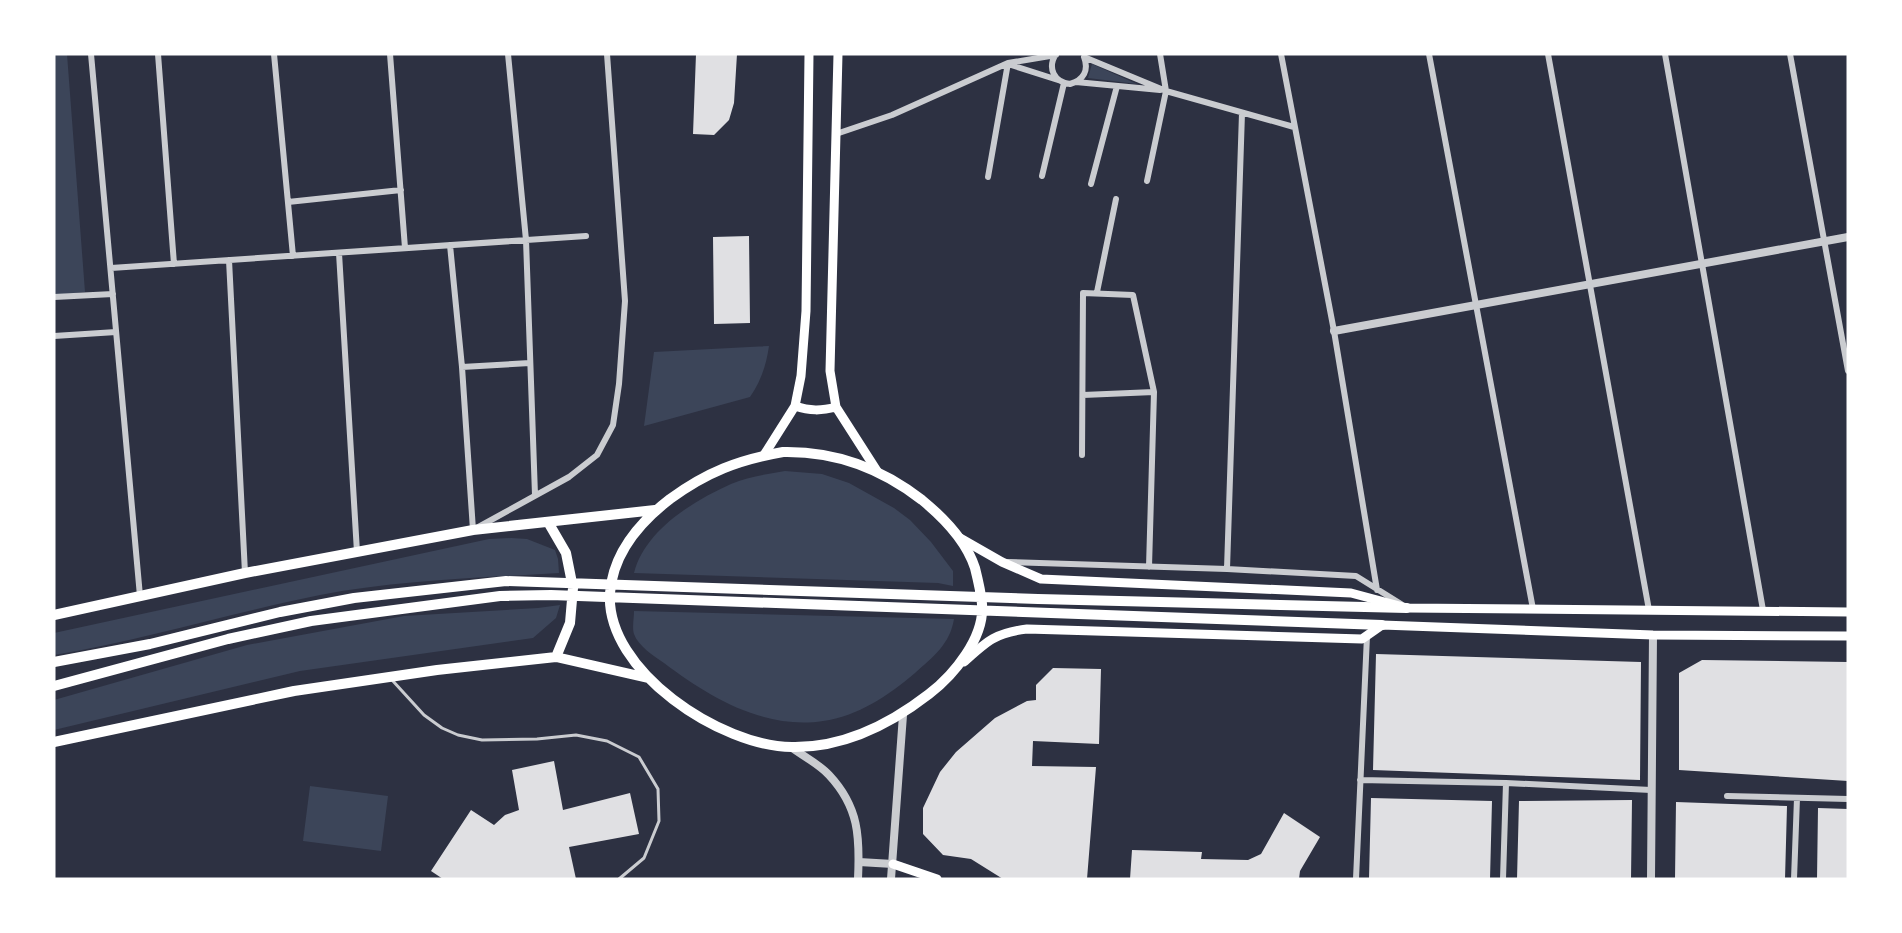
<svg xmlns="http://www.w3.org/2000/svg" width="1902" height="933" viewBox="0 0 1902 933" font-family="'Alegreya Sans',sans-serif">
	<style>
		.green { fill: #3c4559 }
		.building { fill: #e0e0e3 }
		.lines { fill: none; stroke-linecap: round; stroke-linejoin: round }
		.service { stroke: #caccd0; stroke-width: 3 }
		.minor { stroke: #caccd0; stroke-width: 6 }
		.tertiary { stroke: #caccd0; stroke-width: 8 }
		.secondary { stroke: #fff; stroke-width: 9 }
		.primary { stroke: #fff; stroke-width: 10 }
	</style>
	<rect width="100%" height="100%" fill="#2d3142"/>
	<path class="green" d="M 54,54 L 67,54 L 85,292 L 54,295 Z
		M 1092,64 L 1137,84 L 1088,78 Z
		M 769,346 C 766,366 761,381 750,397 L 644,426 L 654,352 Z
		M 785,471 L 822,474 L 849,483 L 894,508 L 910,520 L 931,542 L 953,571 L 953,586 L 938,583 L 634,573 C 645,530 693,501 731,484 C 748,477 767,474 785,471 Z
		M 511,538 L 527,539 L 555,550 L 558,559 L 559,573 C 480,578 398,580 320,595 C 231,613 144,640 54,655 L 54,633 L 489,539 Z
		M 560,605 L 556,618 L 533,638 L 300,671 L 54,730 L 54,700 L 247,645 L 404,616 L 538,608 Z
		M 634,611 L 954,619 C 950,644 933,657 915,673 C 888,696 858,716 823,721 C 764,730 709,697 664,663 C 654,656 638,646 634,634 C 632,628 634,618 634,611 Z
		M 310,786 L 388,796 L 381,851 L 303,841 Z"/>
	<path class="building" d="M 696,54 L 737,54 L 734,103 L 729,120 L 714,135 L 693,134 Z
		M 749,236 L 750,323 L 714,324 L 713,237 Z
		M 1376,654 L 1641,662 L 1640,780 L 1373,770 Z
		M 1702,660 L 1848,662 L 1848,781 L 1679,770 L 1679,673 Z
		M 1053,668 L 1101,669 L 1099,744 L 1033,741 L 1032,766 L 1096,767 L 1087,879 L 1003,879 L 971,859 L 943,855 L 923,834 L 923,808 L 940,772 L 956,752 L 995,718 L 1027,701 L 1036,700 L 1036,685 Z
		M 554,761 L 563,810 L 630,793 L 639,834 L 569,847 L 576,879 L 443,879 L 431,871 L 471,810 L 494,825 L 505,815 L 519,810 L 512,770 Z
		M 1371,798 L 1492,801 L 1490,879 L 1369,879 Z
		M 1632,800 L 1631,879 L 1517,879 L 1519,801 Z
		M 1676,802 L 1787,806 L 1785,879 L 1675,879 Z
		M 1818,808 L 1848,809 L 1848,879 L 1817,879 Z
		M 1284,813 L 1320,837 L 1300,871 L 1299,879 L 1130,879 L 1132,850 L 1202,852 L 1201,859 L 1248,860 L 1261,854 Z"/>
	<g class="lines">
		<path class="service" d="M 392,680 L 424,715 L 442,728 L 458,735 L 482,740 L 537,739 L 576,735 L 607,741 L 639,757 L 658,789 L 659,821 L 644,858 L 619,879"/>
		<path class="minor" d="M 91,54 L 140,596
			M 158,54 L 174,264
			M 274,54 L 293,256
			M 390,54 L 405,248
			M 508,54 L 526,240 L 535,495
			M 1056,54 C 1047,68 1054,82 1070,84 C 1084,80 1089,70 1084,57
			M 1281,54 L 1334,331 L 1377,590
			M 1429,54 L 1533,609
			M 1548,54 L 1649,610
			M 1665,54 L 1763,610
			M 1790,54 L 1848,371
			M 1084,57 L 1166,91 L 1294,127
			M 1008,64 L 1058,80
			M 1076,82 L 1160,90
			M 836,134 L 892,115 L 1008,63 L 1056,55
			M 1042,176 L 1064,83
			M 988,177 L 1008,63
			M 1147,181 L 1166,91 L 1160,54
			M 1091,184 L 1117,86
			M 288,202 L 401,190
			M 450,245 L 462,367 L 473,530 L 569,477 L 597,455 L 613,425 L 619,384 L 625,301 L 607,54
			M 339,253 L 357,552
			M 229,260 L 245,573
			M 111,268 L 586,236
			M 1097,292 L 1116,199
			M 54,297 L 113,294
			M 54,336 L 116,332
			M 462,367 L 530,363
			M 1083,395 L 1154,392
			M 1082,455 L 1083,293 L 1133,295 L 1154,392 L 1149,567
			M 1008,562 L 1227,569 L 1356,576 L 1401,604
			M 1227,569 L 1242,113
			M 1360,780 L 1506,783 L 1651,790
			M 1727,796 L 1848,799
			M 1356,879 L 1367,636
			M 1503,879 L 1506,783
			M 1794,879 L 1797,798"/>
		<path class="tertiary" d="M 1334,331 L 1848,237
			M 791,747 C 803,756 819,764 829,775 C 859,807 860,837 858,879
			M 859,862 L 893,864
			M 891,879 L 903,715
			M 1651,879 L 1653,635"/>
		<path class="secondary" d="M 838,54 L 830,371 L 836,407 L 877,471
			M 795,406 C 810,411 821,411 836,407
			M 764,455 L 795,406 L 801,376 L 806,311 L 809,54
			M 960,538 L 1002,562 L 1041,579 L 1351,593 L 1407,608 L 1848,612
			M 964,662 C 987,641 995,633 1027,629 L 1362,639 L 1382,625 L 1653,635 L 1848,636
			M 893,864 L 937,879"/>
		<path class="primary" d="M 783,452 C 835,451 881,468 922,500 C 944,518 966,540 975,568 C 978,580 981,592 982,604 C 985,637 954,675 929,694 C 889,725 844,748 792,747 C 722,747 605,671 610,593 C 613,553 640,522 670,499 C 707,472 738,460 783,452 Z
			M 548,522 L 566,553 L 573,588 L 570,623 L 556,657
			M 54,615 L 245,573 L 473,530 L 655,510
			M 54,662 L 150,644 L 280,612 L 354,598 L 506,581 L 1038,599 L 1407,608
			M 54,686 L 228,639 L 311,621 L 500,596 L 551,595 L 1382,625
			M 54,742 L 294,691 L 437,670 L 556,657 L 648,678"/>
	</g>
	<rect width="1902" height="933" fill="none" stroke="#ffffff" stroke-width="111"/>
</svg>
